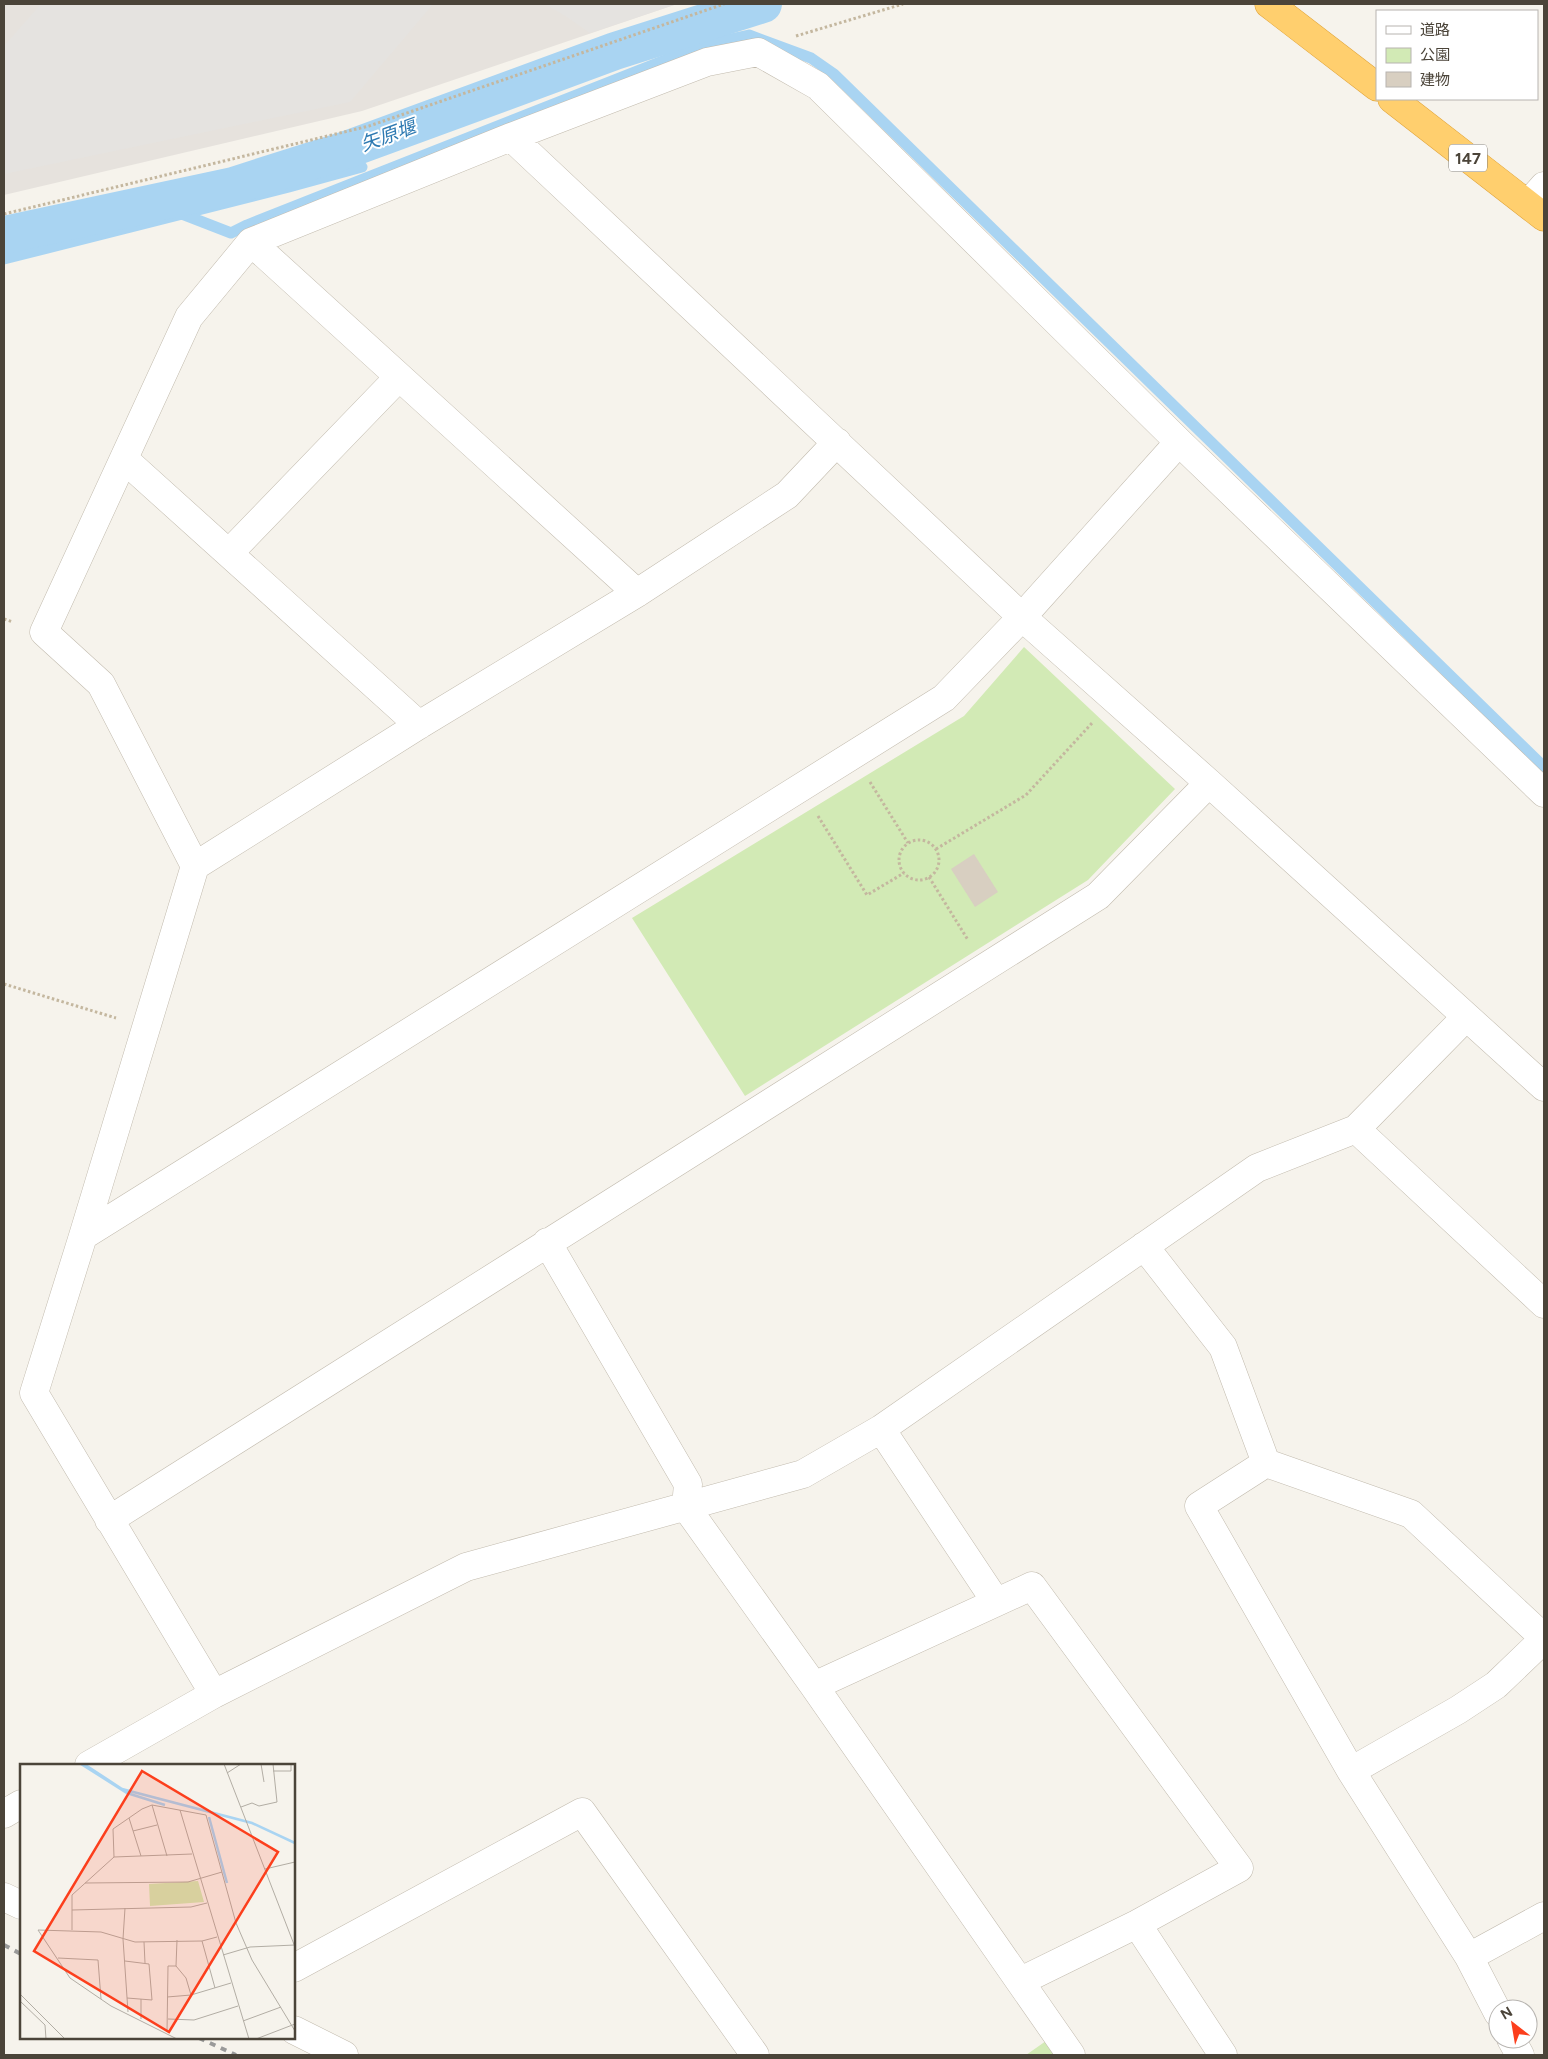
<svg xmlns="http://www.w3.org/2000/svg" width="1548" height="2059" viewBox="0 0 1548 2059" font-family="Figtree,'Noto Sans JP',sans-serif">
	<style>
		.industrial { fill: #e6e2dd }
		.green { fill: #d2eab5 }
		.parking { fill: #e5e3e0 }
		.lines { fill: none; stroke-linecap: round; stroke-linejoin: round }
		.stream { stroke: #a9d4f2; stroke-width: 11 }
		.canal { stroke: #a9d4f2; stroke-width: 38 }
		.building { fill: #d8cfc1 }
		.minor-casing { stroke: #c2bbae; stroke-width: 29 }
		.highway-casing { stroke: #e0a43c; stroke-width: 29 }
		.path { stroke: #c4b79f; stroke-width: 3; stroke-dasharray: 2.5 2.5; stroke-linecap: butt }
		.minor { stroke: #fff; stroke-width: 28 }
		.highway { stroke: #ffcf6e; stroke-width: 28 }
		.rail { stroke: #9a9a9a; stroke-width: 4; stroke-dasharray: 6 6; stroke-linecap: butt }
		.labels { text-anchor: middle; stroke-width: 4; stroke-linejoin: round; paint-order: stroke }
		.shield { fill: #fff; stroke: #817c74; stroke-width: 1 }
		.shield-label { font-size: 16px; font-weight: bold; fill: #4b4439 }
		.water-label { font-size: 19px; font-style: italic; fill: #2e7ab2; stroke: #fff }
		.inset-river { fill: none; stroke: #a9d4f2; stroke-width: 2.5 }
		.inset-road { fill: none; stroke: #b2ada4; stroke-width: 1 }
		.view { fill: #fc3f1d; fill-opacity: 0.15; stroke: #fc3f1d; stroke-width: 2.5 }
		.inset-edge { fill: none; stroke: #4b4439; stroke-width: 2.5 }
	</style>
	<rect width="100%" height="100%" fill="#f6f3ec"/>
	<path class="industrial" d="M 4,4 L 677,4 L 362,111 L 4,195 Z"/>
	<path class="green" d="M 1024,647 L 1175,789 L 1088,880 L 745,1096 L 632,918 L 964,716 Z
		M 1046,2041 L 1056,2055 L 1026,2055 Z"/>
	<path class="parking" d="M 41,4 L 433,4 L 350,102 L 4,174 L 4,46 Z
		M 545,4 L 677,4 L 590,33 L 567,17 Z"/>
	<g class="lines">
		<path class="stream" d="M 182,214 L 231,233 L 247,225 L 703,45 L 749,35 L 811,58 L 834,74 L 1544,767
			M 4,259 L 289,187 L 362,167"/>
		<path class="canal" d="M 4,235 L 233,186 L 346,150 L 615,51 L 763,4"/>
	</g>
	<path class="building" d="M 974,854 L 998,892 L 975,907 L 951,869 Z"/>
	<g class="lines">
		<defs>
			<path id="minor" d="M 511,137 L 1022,617 L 1209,783 L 1544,1087
				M 1528,204 L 1544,186
				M 251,242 L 637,593
				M 124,459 L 419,725
				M 229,553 L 399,377
				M 195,866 L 101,684 L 44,632 L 189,317 L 251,242 L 511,137 L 707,62 L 758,52 L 818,86 L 1179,442 L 1544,793
				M 1356,1129 L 1544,1304
				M 83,1236 L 944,698 L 1022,617 L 1179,442
				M 547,1242 L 688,1484 L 686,1507 L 814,1686 L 1071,2055
				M 1144,1246 L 1223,1347 L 1266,1463 L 1199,1506 L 1351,1771 L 1469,1957 L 1498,2013
				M 881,1429 L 996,1602
				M 1266,1463 L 1411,1514 L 1544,1638
				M 109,1520 L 1098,896 L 1209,783
				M 814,1686 L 1032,1586 L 1239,1868 L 1137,1924 L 1021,1981
				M 214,1694 L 34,1393 L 83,1236 L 195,866 L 419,725 L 637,593 L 787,495 L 837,442
				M 89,1765 L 214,1694 L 466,1567 L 803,1474 L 881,1429 L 1257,1168 L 1356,1129 L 1466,1017
				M 1351,1771 L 1458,1710 L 1496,1685 L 1544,1639
				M 4,1814 L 21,1804
				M 4,1897 L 21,1905
				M 1137,1924 L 1223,2055
				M 1469,1957 L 1544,1916
				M 294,1968 L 582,1812 L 755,2055
				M 294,2030 L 344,2055
				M 1511,2039 L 1520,2055"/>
			<path id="highway" d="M 1269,4 L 1377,87
				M 1392,99 L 1544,217"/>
		</defs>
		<use href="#minor" class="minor-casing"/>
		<use href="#highway" class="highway-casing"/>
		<path class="path" d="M 796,36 L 903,4
			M 4,214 L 369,126 L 724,4
			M 4,619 L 13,622
			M 870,782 L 908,843
			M 818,816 L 867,895 L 904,873
			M899 860a20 20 0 1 1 40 0a20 20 0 1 1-40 0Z
			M 936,849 L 1026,795 L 1093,722
			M 929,877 L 968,940
			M 4,984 L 116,1018"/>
		<use href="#minor" class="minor"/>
		<use href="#highway" class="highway"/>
		<path class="rail" d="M 4,1945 L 21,1954
			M 199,2038 L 236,2055"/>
	</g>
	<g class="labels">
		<rect class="shield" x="1449" y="144.5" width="38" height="27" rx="4"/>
		<g class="shield-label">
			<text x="1468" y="164">147</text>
		</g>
		<g class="water-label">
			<text transform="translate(388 135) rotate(-20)" y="7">矢原堰</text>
		</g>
	</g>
	<g transform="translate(20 1764)">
		<rect width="275" height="275" fill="#f6f3ec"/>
		<path d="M 178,117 L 184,138 L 130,142 L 129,120 Z" fill="#d2eab5"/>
		<path class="inset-river" d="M 61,0 L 107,29 L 145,41M 64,0 L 102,25 L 232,59 L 275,79M 189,53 L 207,119"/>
		<path class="inset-road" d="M 204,0 L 275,183M 241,0 L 244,18M 253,7 L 271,7 L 271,0M 207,9 L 221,0M 132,41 L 147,92M 221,43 L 232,39 L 239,42 L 257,38 L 253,0M 160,46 L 229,275M 109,54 L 121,92M 113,67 L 137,61M 94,93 L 93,65 L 122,45 L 132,41 L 186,51 L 216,159 L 232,196 L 275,267M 245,105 L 275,98M 65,119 L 168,118 L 202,108M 105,144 L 103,175 L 108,248M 52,146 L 171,143 L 187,139M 52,166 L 52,131 L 94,93 L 172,90M 182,177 L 195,224M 124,178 L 125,199M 203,191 L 230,183 L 275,181M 38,194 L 78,196 L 81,235M 105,197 L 129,200 L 132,236 L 107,234M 156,202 L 166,214 L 171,231M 0,230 L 45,275M 147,233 L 171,231 L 211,219M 121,235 L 121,255M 0,237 L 25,261 L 26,275M 148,255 L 174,256 L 218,242M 223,257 L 261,243M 147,268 L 148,202 L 156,202 L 157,176M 157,275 L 91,242 L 50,214 L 18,166 L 81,168 L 115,178 L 182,177 L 197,173M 236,275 L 275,260"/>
		<path class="view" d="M 122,7 L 258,88 L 149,268 L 14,187 Z"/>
		<rect width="275" height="275" class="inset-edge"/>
	</g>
	<rect width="1548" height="2059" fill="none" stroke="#4b4439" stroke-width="10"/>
	<rect x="1376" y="10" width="162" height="90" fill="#ffffff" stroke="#b7b4b0"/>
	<rect x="1386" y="26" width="25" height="8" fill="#ffffff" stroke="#b7b4b0"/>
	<text x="1420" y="35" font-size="15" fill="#4b4439">道路</text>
	<rect x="1386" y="48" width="25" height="15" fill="#d2eab5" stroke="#b7b4b0"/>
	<text x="1420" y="60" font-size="15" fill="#4b4439">公園</text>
	<rect x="1386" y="72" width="25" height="15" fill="#d8cfc1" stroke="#b7b4b0"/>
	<text x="1420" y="85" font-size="15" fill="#4b4439">建物</text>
	<g transform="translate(1513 2024) rotate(329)"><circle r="24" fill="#ffffff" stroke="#b7b4b0"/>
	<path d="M0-4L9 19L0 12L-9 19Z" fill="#fc3f1d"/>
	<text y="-8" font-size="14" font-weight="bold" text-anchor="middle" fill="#4b4439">N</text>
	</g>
</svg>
